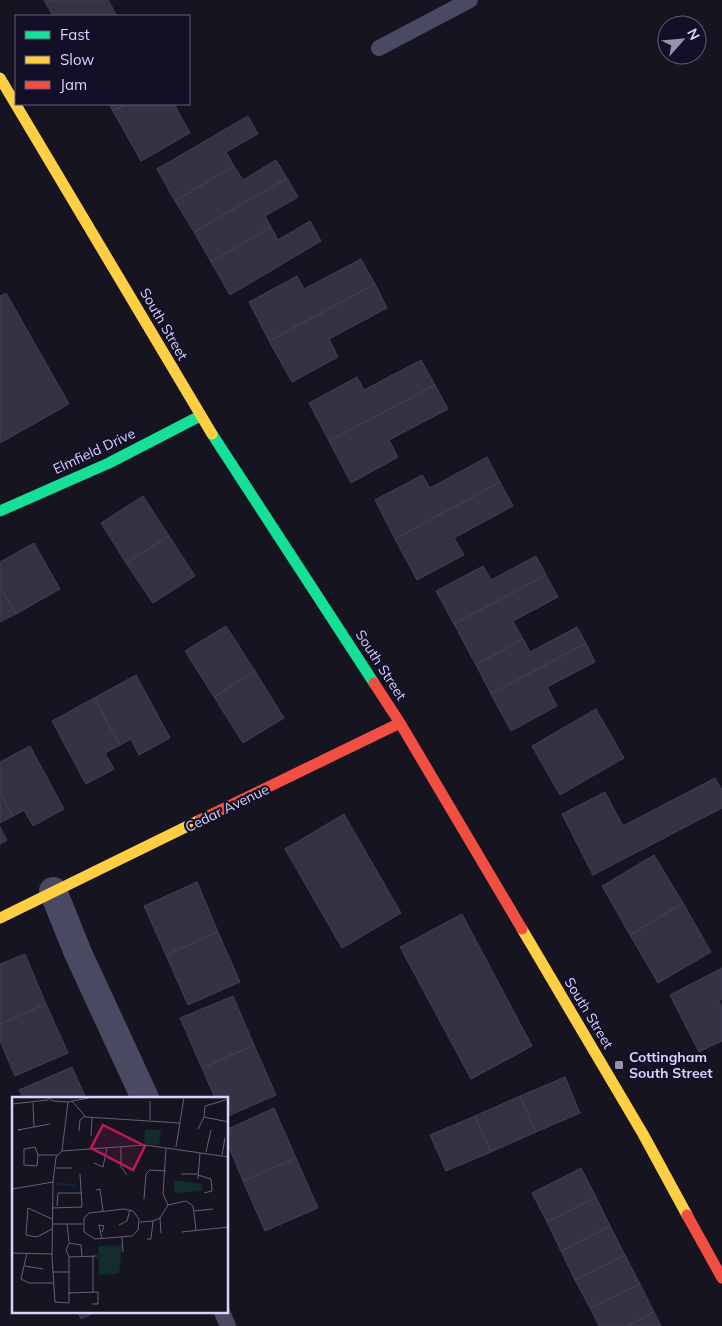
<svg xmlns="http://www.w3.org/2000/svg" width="722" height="1326" viewBox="0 0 722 1326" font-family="Mulish,sans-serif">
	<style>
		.building { fill: #343243; stroke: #433f54 }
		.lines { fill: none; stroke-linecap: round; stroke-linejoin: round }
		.lane { stroke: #4a4962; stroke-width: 16 }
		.street { stroke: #4a4962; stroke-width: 28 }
		.fast { stroke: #16e098; stroke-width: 11 }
		.slow { stroke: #ffcf43; stroke-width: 11 }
		.jam { stroke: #f24e42; stroke-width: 11 }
		.poi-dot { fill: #9591b1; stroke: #130f26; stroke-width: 2 }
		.labels { text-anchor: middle; stroke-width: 4.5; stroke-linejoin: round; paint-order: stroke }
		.street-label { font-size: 14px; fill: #d9d4ff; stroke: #130f26 }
		.poi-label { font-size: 14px; font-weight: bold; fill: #d9d4ff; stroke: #130f26; text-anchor: start }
		.inset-river { fill: none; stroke: #0d2144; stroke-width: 2.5 }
		.inset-road { fill: none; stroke: #64617a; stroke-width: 1 }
		.view { fill: #c2185b; fill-opacity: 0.15; stroke: #c2185b; stroke-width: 2.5 }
		.inset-edge { fill: none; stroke: #d9d4ff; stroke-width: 2.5 }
	</style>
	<rect width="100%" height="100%" fill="#161421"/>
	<path class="building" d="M 44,0 L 108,0 L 117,16 L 53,16 Z
		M 109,104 L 127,104 L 113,111 Z
		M 127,104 L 174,104 L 190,133 L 141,161 L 113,111 Z
		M 248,116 L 258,134 L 226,152 L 234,166 L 175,201 L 157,169 Z
		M 276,160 L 287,178 L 194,232 L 175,201 L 234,166 L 243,180 Z
		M 287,178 L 298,197 L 265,216 L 271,227 L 211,262 L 194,232 Z
		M 310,221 L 321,241 L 230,295 L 211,262 L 271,227 L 278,240 Z
		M 361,259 L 375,284 L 269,341 L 249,302 L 297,276 L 304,289 Z
		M 375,284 L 387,308 L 329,339 L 338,357 L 292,382 L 269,341 Z
		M 6,293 L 69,404 L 0,443 L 0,296 Z
		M 421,360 L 435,385 L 329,441 L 309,403 L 357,377 L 364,390 Z
		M 435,385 L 448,409 L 389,440 L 398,457 L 351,483 L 329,441 Z
		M 487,457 L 500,482 L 395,539 L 375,500 L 422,475 L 430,488 Z
		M 500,482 L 513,506 L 454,538 L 464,555 L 417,580 L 395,539 Z
		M 143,496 L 169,536 L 126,563 L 101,523 Z
		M 169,536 L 195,576 L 153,603 L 126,563 Z
		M 34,543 L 60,589 L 16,614 L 0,586 L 0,562 Z
		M 536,556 L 546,575 L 454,624 L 436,591 L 483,566 L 491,580 Z
		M 546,575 L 558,597 L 513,621 L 523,639 L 476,665 L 454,624 Z
		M 0,586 L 16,614 L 0,622 Z
		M 226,626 L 255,671 L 214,697 L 185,651 Z
		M 577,627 L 586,643 L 491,694 L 476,665 L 523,639 L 530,652 Z
		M 586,643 L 595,662 L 547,687 L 557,706 L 511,731 L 491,694 Z
		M 255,671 L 284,718 L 243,743 L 214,697 Z
		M 136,675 L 170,738 L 139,755 L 131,739 L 120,745 L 94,698 Z
		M 94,698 L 120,745 L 105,753 L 114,769 L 86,784 L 52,721 Z
		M 596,709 L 624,758 L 560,795 L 532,746 Z
		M 30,746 L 64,809 L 33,826 L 24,810 L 13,816 L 0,792 L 0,762 Z
		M 715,778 L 722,790 L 722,808 L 593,875 L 562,814 L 605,792 L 623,826 Z
		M 0,792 L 13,816 L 0,823 Z
		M 344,814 L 401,913 L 342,948 L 285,849 Z
		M 0,827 L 7,840 L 0,844 Z
		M 654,855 L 683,903 L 630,935 L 602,886 Z
		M 197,882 L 218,932 L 166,955 L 144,906 Z
		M 683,903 L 711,952 L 658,983 L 630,935 Z
		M 462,914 L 532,1046 L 471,1079 L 400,947 Z
		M 218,932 L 240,982 L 188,1005 L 166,955 Z
		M 25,954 L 46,1004 L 0,1024 L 0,964 Z
		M 722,968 L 722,999 L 719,1001 L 722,1007 L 722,1041 L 699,1052 L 670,995 Z
		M 233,996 L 254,1045 L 202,1068 L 180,1018 Z
		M 46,1004 L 68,1053 L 15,1076 L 0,1041 L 0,1024 Z
		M 254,1045 L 276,1095 L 228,1116 L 228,1098 L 215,1098 L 202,1068 Z
		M 72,1067 L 86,1098 L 23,1098 L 19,1090 Z
		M 565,1077 L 580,1113 L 536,1132 L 520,1096 Z
		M 520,1096 L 536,1132 L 491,1152 L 475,1116 Z
		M 274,1108 L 296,1158 L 243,1181 L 228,1145 L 228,1129 Z
		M 475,1116 L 491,1152 L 446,1171 L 430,1135 Z
		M 296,1158 L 318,1208 L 265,1231 L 243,1181 Z
		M 581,1168 L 596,1197 L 547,1222 L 532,1193 Z
		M 596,1197 L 610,1226 L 561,1251 L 547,1222 Z
		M 610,1226 L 625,1255 L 575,1280 L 561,1251 Z
		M 625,1255 L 640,1284 L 590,1308 L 575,1280 Z
		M 640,1284 L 654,1312 L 627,1326 L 599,1326 L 590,1308 Z
		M 78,1312 L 96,1312 L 81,1319 Z
		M 654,1312 L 661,1326 L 627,1326 Z"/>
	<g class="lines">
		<path class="lane" d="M 379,48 L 470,0
			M 222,1312 L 228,1326"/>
		<path class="street" d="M 53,891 L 78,953 L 145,1098"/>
		<path class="fast" d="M 212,434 L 374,683
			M 0,511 L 109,463 L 200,416"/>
		<path class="slow" d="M 0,78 L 212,434
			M 0,918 L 200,820
			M 522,929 L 643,1134 L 687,1215"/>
		<path class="jam" d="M 374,683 L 400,723 L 522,929
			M 200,820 L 400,723
			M 687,1215 L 722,1278"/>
	</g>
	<rect class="poi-dot" x="614" y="1060" width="10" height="10" rx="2.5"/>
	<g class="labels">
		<g class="street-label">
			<text transform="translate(164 324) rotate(60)" y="5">South Street</text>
			<text transform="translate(94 451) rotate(-25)" y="5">Elmfield Drive</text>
			<text transform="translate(381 665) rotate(57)" y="5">South Street</text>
			<text transform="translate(227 808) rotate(-26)" y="5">Cedar Avenue</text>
			<text transform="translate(589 1013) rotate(59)" y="5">South Street</text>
		</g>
		<g class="poi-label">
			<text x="629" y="1062">Cottingham<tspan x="629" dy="16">South Street</tspan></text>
		</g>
	</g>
	<g transform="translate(12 1097)">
		<rect width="216" height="216" fill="#161421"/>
		<path d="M 133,33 L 149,33 L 147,48 L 132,47 ZM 162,83 L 190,87 L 190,94 L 162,96 ZM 110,148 L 107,177 L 87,178 L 86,149 Z" fill="#132c2d"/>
		<path class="inset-river" d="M 58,2 L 73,1M 45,87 L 63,88"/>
		<path class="inset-road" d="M 34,0 L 41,4 L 56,5 L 50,54 L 133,48 L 217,60M 60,4 L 74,20 L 168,26M 56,5 L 81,0M 0,7 L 36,3M 192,20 L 193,9 L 217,2M 138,23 L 138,4M 22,30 L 38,27M 186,32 L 192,20 L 217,25M 9,33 L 6,33 L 22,30 L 21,6M 67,34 L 68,23 L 73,19M 79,39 L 80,21M 109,50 L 109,70 L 115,78M 164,50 L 172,0M 154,51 L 151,97 L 156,108M 194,55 L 199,33M 26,58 L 23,50 L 12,52 L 12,68 L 25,69 L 26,58 L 45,58M 210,58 L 213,41M 82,66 L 91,70 L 95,51M 44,71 L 60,71M 169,77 L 186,77M 186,78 L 199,82 L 200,94 L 192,96M 186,82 L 188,56M 41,85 L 40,160 L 43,205 L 57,206 L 57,160 L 54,153 L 57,146 L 69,148 L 70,159M 0,92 L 41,85 L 44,60 L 50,54M 84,93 L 88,92 L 91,114M 132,102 L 134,77 L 138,73 L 154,74M 45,109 L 46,96 L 70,96M 40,111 L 70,110 L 68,77M 112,112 L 121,114 L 127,122 L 126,133 L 120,139 L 83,142 L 72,135 L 72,121 L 77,116 ZM 182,114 L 201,112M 148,121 L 149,136M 40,122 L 16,111 L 14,138 L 25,140 L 40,132M 128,125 L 141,124 L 148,121 L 156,108 L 174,104 L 181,109 L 184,133M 40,127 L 71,127M 55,127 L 57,145M 107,128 L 115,124 L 118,113M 90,135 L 92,129 L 87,128 L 90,142M 170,135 L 217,130M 110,140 L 111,155M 135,142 L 139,142 L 141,124M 0,156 L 40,157M 15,156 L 9,182 L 17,186 L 41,186M 81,159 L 81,195M 57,160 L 85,159M 13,169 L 31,172M 41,175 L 57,175M 56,196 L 86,195 L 86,207 L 80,207"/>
		<path class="view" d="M 91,28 L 133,49 L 121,73 L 79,51 Z"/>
		<rect width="216" height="216" class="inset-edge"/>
	</g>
	<rect x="15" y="15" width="175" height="90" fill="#130f26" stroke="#625e7d"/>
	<rect x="25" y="31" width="25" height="8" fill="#16e098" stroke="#625e7d"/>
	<text x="60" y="40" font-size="15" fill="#d9d4ff">Fast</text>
	<rect x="25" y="56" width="25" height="8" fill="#ffcf43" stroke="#625e7d"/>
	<text x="60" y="65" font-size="15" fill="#d9d4ff">Slow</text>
	<rect x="25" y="81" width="25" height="8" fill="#f24e42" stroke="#625e7d"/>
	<text x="60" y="90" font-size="15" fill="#d9d4ff">Jam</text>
	<g transform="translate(682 40) rotate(63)"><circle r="24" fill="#130f26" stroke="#625e7d"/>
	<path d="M0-4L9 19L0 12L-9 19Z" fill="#9591b1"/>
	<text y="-8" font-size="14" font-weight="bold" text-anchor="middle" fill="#d9d4ff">N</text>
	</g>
</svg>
